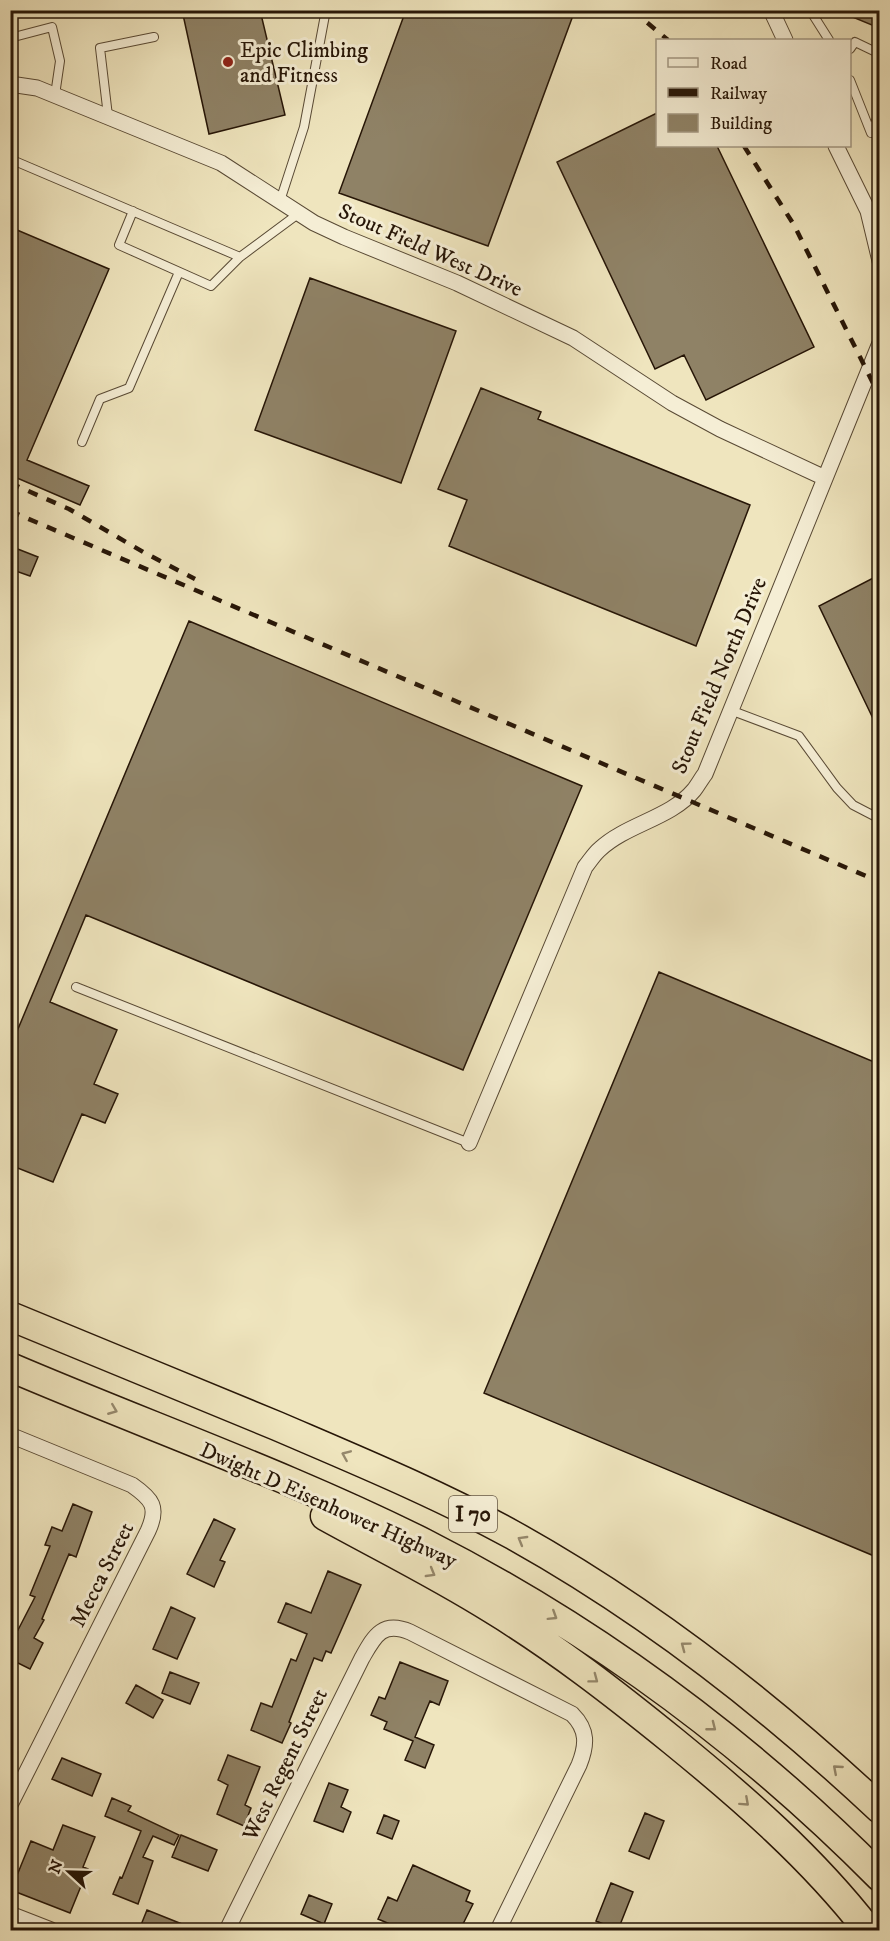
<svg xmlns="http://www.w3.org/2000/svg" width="890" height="1941" viewBox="0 0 890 1941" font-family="'IM FELL DW Pica',serif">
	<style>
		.building { fill: #8f8266; stroke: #271607; stroke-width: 1.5 }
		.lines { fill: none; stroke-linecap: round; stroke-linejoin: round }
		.service-casing { stroke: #594a35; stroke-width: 10 }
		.minor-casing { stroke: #594a35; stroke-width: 17 }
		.motorway-casing { stroke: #271607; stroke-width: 31 }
		.service { stroke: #f5eed5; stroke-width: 8 }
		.minor { stroke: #f5eed5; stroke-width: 15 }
		.motorway { stroke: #efe5be; stroke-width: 28 }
		.rail { stroke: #271607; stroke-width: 4.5; stroke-dasharray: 10 10; stroke-linecap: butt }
		.oneway { stroke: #95886c }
		.poi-dot { fill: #8f2418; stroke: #f5eed5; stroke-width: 2 }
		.labels { text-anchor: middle; stroke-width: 6; stroke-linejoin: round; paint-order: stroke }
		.shield { fill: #f5eed5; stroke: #655745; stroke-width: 1.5 }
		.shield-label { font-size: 21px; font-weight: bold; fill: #271607 }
		.poi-label { font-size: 22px; fill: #271607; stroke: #f5eed5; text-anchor: start }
		.street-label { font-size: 22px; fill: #271607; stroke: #f5eed5 }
	</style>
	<rect width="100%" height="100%" fill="#efe5be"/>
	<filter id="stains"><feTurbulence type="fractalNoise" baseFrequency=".00333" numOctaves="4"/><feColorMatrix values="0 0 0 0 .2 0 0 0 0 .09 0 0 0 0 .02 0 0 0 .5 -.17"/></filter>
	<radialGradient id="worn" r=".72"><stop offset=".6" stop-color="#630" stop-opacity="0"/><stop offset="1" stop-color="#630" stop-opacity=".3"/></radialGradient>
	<path class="building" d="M 182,10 L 260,10 L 285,115 L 209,134 Z
		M 406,10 L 575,10 L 488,246 L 339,193 Z
		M 879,10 L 879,28 L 838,11 L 838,10 Z
		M 657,113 L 657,146 L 717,146 L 814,347 L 706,400 L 684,355 L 655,369 L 557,162 Z
		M 10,227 L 109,269 L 27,460 L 89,486 L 80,505 L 10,475 Z
		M 310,278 L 456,331 L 401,483 L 255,430 Z
		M 481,388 L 541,412 L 538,419 L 750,505 L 696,646 L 449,546 L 467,500 L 438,489 Z
		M 10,546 L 38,557 L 30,576 L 10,569 Z
		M 879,575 L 879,731 L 819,606 Z
		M 189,621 L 582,786 L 463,1070 L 86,915 L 50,1002 L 117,1030 L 94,1084 L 118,1094 L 105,1123 L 82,1114 L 53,1182 L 10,1165 L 10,1048 Z
		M 659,972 L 879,1064 L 879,1558 L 484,1393 Z
		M 73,1504 L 92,1512 L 76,1557 L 69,1554 L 42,1619 L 44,1620 L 34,1638 L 43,1643 L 30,1669 L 10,1659 L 10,1637 L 15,1628 L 18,1630 L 35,1597 L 30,1595 L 50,1546 L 45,1545 L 52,1527 L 62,1531 Z
		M 214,1519 L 235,1529 L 220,1560 L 225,1562 L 214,1587 L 187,1574 Z
		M 328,1571 L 361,1585 L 331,1653 L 326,1651 L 322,1661 L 314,1658 L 289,1722 L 291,1723 L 282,1743 L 251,1730 L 261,1703 L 272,1707 L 291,1659 L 296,1661 L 307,1634 L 278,1622 L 286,1603 L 311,1613 Z
		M 171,1607 L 195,1618 L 177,1659 L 153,1649 Z
		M 400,1662 L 448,1681 L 439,1705 L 430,1701 L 415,1737 L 434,1745 L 425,1768 L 405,1760 L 413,1741 L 384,1729 L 387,1722 L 371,1715 L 379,1697 L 385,1699 Z
		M 170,1672 L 199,1683 L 190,1704 L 162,1693 Z
		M 136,1685 L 163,1700 L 153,1718 L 126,1703 Z
		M 228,1755 L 260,1767 L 245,1805 L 251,1808 L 244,1826 L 217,1814 L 228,1785 L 218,1780 Z
		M 62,1758 L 101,1774 L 92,1796 L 52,1779 Z
		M 329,1783 L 348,1790 L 341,1807 L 351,1812 L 343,1832 L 314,1821 Z
		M 112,1798 L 131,1806 L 128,1811 L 179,1835 L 174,1845 L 153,1836 L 143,1857 L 153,1861 L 138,1904 L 113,1894 L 120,1877 L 122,1878 L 141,1831 L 105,1816 Z
		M 645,1813 L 664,1821 L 649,1859 L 629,1851 Z
		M 384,1815 L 399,1821 L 392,1839 L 377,1833 Z
		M 63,1825 L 95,1837 L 83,1867 L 88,1869 L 70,1913 L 11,1890 L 31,1841 L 53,1850 Z
		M 181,1835 L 217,1850 L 208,1871 L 172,1857 Z
		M 413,1865 L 470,1891 L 466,1901 L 473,1904 L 460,1930 L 404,1930 L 378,1919 L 388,1897 L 397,1901 Z
		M 611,1883 L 633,1892 L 618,1930 L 596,1921 Z
		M 309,1895 L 332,1904 L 324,1924 L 301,1914 Z
		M 147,1910 L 197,1930 L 139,1930 Z"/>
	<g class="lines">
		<defs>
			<path id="service" d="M 810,10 L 829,40
				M 10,38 L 52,27 L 60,61 L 55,95
				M 850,49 L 855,42 L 880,54
				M 850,80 L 871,133 L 880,112
				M 108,116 L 100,48 L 154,37
				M 10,159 L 240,257 L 211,286 L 119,245 L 133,211
				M 280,201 L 304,127 L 325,15
				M 240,257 L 298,214
				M 82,442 L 100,399 L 129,388 L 179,272
				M 730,710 L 799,736 L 837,788 L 853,805 L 880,819
				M 76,987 L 469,1143"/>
			<path id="minor" d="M 771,10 L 785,40
				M 10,84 L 37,88 L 221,163 L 314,223 L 344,237 L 457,283 L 573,338 L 672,403 L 720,429 L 825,478
				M 836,146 L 868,211 L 880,261
				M 469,1143 L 585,867 C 590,861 594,854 600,849 C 627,824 671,818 694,790 C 698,785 701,779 705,774 L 880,343
				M 10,1435 L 132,1485 C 152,1499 159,1507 148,1531 L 10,1805
				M 10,1914 L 51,1930
				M 227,1930 L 362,1658 C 374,1637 382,1620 410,1632 L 572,1714 C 588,1730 587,1745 579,1765 L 498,1930"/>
			<path id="motorway" d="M 10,1316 C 99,1353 188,1389 277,1426 C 356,1460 436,1493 511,1534 C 646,1609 768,1704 880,1809
				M 10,1367 C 148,1426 290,1476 424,1543 C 593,1629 746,1742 880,1877
				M 325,1516 C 381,1547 438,1575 492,1609 C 556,1648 615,1694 673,1741 C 743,1798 812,1858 868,1930"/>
		</defs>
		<use href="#service" class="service-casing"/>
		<use href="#minor" class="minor-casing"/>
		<use href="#motorway" class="motorway-casing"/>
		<use href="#service" class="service"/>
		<use href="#minor" class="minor"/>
		<use href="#motorway" class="motorway"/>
		<path class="rail" d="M 632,10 L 668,40
			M 744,146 L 794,225 L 880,397
			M 10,483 L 69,509 L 145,553 L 195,579
			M 10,511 L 880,882"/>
	</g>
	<defs><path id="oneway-chevron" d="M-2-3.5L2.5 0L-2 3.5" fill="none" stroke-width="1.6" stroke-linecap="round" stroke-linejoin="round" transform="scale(1.5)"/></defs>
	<g class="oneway">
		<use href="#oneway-chevron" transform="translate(113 1410) rotate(22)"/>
		<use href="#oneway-chevron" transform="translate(346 1455) rotate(-157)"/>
		<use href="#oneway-chevron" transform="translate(522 1540) rotate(-150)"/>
		<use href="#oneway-chevron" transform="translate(431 1573) rotate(30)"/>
		<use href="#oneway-chevron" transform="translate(553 1616) rotate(32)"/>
		<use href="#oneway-chevron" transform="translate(685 1646) rotate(-143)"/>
		<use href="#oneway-chevron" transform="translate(594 1679) rotate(37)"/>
		<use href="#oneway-chevron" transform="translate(712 1727) rotate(38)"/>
		<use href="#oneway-chevron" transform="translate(837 1769) rotate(-139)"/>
		<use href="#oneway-chevron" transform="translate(745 1802) rotate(42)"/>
	</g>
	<circle class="poi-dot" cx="228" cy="62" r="6"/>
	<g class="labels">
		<rect class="shield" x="449" y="1496" width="48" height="36" rx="4.5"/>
		<g class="shield-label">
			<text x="473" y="1521">I 70</text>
		</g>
		<g class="poi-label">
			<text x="240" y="57">Epic Climbing<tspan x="240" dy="25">and Fitness</tspan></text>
		</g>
		<g class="street-label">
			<text transform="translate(431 249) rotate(24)" y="8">Stout Field West Drive</text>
			<text transform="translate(718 675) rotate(-67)" y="8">Stout Field North Drive</text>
			<text transform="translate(329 1504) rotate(24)" y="8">Dwight D Eisenhower Highway</text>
			<text transform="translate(101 1574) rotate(-63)" y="8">Mecca Street</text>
			<text transform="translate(284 1764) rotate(-64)" y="8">West Regent Street</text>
		</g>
	</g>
	<rect width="890" height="1941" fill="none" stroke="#efe5be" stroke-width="36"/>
	<rect x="12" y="12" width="866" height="1917" fill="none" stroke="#271607" stroke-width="3"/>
	<rect x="18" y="18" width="854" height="1905" fill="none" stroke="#271607" stroke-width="1.5"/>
	<rect x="656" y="39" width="195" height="108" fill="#f5eed5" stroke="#a39883" stroke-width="1.5"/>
	<rect x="668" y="58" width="30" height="9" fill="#f5eed5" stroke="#a39883" stroke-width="1.5"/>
	<text x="710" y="69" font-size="18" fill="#271607">Road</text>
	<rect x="668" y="88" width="30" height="9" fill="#271607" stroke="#a39883" stroke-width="1.5"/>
	<text x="710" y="99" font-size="18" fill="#271607">Railway</text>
	<rect x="668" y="114" width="30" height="18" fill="#8f8266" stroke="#a39883" stroke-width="1.5"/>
	<text x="710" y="129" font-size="18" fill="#271607">Building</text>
	<g transform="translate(69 1872) rotate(292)" stroke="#f5eed5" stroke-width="4.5" paint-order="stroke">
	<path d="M0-4.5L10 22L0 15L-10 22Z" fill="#271607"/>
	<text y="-9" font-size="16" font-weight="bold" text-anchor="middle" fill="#271607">N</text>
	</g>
	<rect width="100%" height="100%" filter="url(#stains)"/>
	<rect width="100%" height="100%" fill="url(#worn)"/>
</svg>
